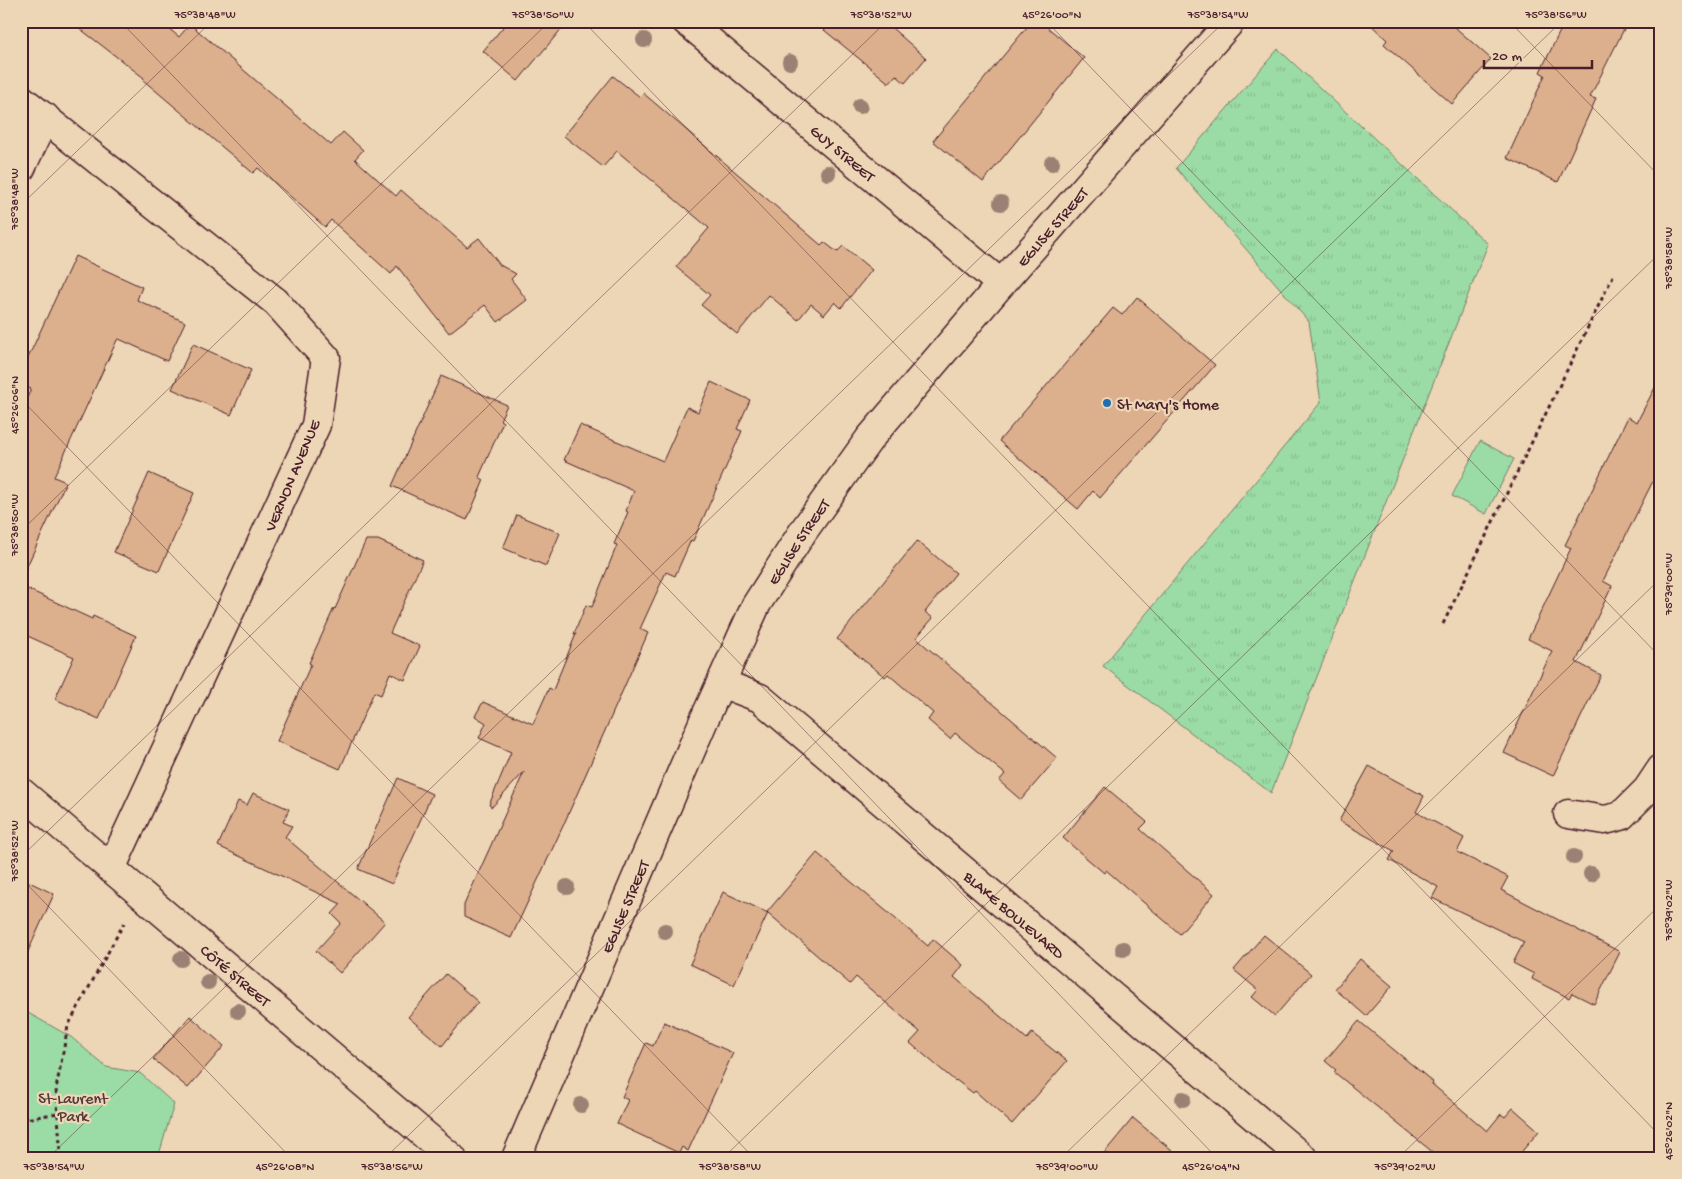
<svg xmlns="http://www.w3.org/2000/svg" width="1682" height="1179" viewBox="0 0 1682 1179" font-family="'Gochi Hand',sans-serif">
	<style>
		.grass { fill: url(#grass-tufts); stroke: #727e68 }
		.green { fill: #9bdca6; stroke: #727e68 }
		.building { fill: #dcb08d; stroke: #4a1f2b }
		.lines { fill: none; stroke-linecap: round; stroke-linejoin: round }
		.minor-casing { stroke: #4a1f2b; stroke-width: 31 }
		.path { stroke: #4a1f2b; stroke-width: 3; stroke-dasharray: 4 4; stroke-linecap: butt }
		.minor { stroke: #edd6b6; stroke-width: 28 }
		.tree { fill: #9a8173 }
		.ticks { fill: none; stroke: #4a1f2b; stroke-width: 1; stroke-opacity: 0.45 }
		.poi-dot { fill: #1f6fb2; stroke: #edd6b6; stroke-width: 2 }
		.labels { text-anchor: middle; stroke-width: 4.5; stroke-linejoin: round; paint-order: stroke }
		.street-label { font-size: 16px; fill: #4a1f2b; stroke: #edd6b6 }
		.poi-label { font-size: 16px; fill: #4a1f2b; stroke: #edd6b6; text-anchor: start }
		.park-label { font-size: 16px; fill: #563b3d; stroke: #edd6b6 }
		.neatline { fill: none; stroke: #4a1f2b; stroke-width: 2 }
		.ticks-label { font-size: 12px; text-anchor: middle; fill: #4a1f2b }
	</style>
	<defs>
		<pattern id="grass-tufts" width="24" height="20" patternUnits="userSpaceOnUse" patternTransform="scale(1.25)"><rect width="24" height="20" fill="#9bdca6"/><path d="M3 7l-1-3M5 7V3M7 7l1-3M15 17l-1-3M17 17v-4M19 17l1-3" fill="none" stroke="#87bc8f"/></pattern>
	</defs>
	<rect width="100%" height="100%" fill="#edd6b6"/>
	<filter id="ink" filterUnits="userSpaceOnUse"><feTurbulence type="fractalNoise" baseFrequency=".02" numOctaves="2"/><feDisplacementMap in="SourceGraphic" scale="10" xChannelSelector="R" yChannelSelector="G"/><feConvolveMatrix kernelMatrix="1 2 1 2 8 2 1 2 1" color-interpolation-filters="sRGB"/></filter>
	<g filter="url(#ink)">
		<path class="grass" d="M 1278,49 L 1488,244 L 1271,793 L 1103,666 L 1321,402 L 1309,322 L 1176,168 Z"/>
		<path class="green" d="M 1480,441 L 1514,459 L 1486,514 L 1452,496 Z
			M 21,1009 L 71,1037 L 106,1067 L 140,1073 L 174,1104 L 158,1158 L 21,1158 Z"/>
		<path class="building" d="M 70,21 L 160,21 L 179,37 L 190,24 L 331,145 L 343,132 L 363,150 L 355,159 L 396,196 L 401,190 L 467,247 L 479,238 L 500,265 L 516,274 L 511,279 L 527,300 L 498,322 L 485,305 L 449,333 L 397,266 L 391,274 L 331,220 L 325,227 L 258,168 L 253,173 L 143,80 L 144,78 Z
			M 508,21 L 568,21 L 518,81 L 483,51 Z
			M 813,21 L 884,21 L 926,58 L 905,83 L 896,75 L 889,83 Z
			M 1032,21 L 1040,21 L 1084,58 L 983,182 L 933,141 Z
			M 1367,21 L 1448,21 L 1491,59 L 1452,104 L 1384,44 L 1387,40 Z
			M 1565,21 L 1628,21 L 1590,97 L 1596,99 L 1558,182 L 1507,158 L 1545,75 L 1540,72 Z
			M 613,76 L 640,97 L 643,93 L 821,245 L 824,242 L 837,252 L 843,246 L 872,270 L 841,308 L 835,302 L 824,315 L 811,304 L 798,320 L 769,295 L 737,334 L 701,305 L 710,295 L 676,267 L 709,228 L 617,151 L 603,167 L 564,136 Z
			M 75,256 L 142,287 L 137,300 L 185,322 L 167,361 L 119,339 L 117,340 L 54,477 L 66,482 L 21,579 L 21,411 L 31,389 L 21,385 L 21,373 Z
			M 1137,297 L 1215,365 L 1100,498 L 1093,491 L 1078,509 L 999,441 L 1113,308 L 1122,315 Z
			M 193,344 L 251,370 L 231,415 L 172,389 Z
			M 441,376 L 507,405 L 500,420 L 503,422 L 479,477 L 484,480 L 467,520 L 392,486 Z
			M 1661,376 L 1661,465 L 1603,581 L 1612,586 L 1576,662 L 1601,675 L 1553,776 L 1504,753 L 1552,651 L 1528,639 L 1571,548 L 1565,545 L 1628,417 L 1637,422 Z
			M 711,382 L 750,400 L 737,429 L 742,431 L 693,541 L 691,540 L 675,576 L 666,572 L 640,629 L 648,633 L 563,826 L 511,938 L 464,917 L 464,905 L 524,772 L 492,807 L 489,805 L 511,752 L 479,738 L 486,723 L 475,716 L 483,702 L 533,724 L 549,688 L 553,690 L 576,634 L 574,634 L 586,605 L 592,607 L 617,545 L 614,544 L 628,512 L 626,511 L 634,491 L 564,460 L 580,425 L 663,461 L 687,407 L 698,412 Z
			M 149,473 L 194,493 L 159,571 L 114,552 Z
			M 517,515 L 560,533 L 546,566 L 503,548 Z
			M 366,540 L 378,540 L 423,560 L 390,633 L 420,646 L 405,680 L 390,673 L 381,695 L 374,692 L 340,769 L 277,741 L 311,664 L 309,663 L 326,626 L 334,608 L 335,609 Z
			M 917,541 L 956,573 L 925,612 L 933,618 L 916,638 L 1057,758 L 1021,800 L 999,781 L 1005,774 L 955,733 L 950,739 L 928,720 L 933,713 L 888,674 L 885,677 L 837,639 Z
			M 21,586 L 92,619 L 93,616 L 136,636 L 99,719 L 55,699 L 74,657 L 21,633 Z
			M 1369,766 L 1424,796 L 1416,812 L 1464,838 L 1457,852 L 1508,877 L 1501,890 L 1620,952 L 1594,1004 L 1572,993 L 1569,998 L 1532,979 L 1534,974 L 1513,963 L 1524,942 L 1432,898 L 1438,887 L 1389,860 L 1394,851 L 1339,821 Z
			M 398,778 L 432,794 L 392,884 L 358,869 Z
			M 1105,787 L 1147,822 L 1140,829 L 1214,894 L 1180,934 L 1106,870 L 1104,873 L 1063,838 Z
			M 253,793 L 289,809 L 283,822 L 292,826 L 285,837 L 385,922 L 340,973 L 316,951 L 341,923 L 332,914 L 341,904 L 218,846 L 238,801 L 247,805 Z
			M 817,853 L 928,946 L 933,939 L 963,965 L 954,977 L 1027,1039 L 1032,1033 L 1067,1061 L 1012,1124 L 975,1091 L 973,1093 L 956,1080 L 955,1081 L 910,1043 L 920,1032 L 856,977 L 850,984 L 767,912 Z
			M 21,878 L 54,894 L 21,967 Z
			M 723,892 L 768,913 L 734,985 L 690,964 Z
			M 1264,935 L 1311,974 L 1275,1016 L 1252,997 L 1258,990 L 1234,970 Z
			M 1360,959 L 1392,986 L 1366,1016 L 1335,989 Z
			M 446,974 L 478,1002 L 442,1046 L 408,1017 Z
			M 190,1016 L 224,1046 L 188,1088 L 153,1059 Z
			M 1359,1021 L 1433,1082 L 1432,1084 L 1487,1131 L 1501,1114 L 1505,1117 L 1513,1108 L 1539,1131 L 1518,1156 L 1520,1158 L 1440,1158 L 1334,1072 L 1336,1070 L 1325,1061 Z
			M 664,1022 L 733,1053 L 688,1151 L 682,1147 L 679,1153 L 617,1124 L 628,1100 L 622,1097 L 646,1043 L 653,1046 Z
			M 1133,1118 L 1157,1138 L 1182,1158 L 1100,1158 Z"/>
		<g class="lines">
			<defs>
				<g id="minor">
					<path id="s1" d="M 686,21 L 1001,284"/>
					<path d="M 21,99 L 276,302 L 326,358 L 316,425 L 111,869"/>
					<path d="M 21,168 L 45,117"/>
					<path id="s2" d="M 721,683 L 760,698 L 1303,1158"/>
					<path id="s3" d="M 21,792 L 452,1158"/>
					<path d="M 1568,814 L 1605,820 L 1621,816 L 1647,790 L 1661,769"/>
					<path id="s4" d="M 516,1158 L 704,720 L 756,605 L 804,530 L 870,438 L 1001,284 L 1231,21"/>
				</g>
			</defs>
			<use href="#minor" class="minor-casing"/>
			<path class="path" d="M 1443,624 L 1613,276
				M 21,1120 L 58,1113
				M 61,1158 L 56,1089 L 68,1026 L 124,923"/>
			<use href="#minor" class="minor"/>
		</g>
		<g class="tree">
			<circle cx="644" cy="40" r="8"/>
			<circle cx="790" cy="62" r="8"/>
			<circle cx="860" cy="106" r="8"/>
			<circle cx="1052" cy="163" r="8"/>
			<circle cx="828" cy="173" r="8"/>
			<circle cx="1001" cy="203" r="8"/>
			<circle cx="1574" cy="857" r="8"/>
			<circle cx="1591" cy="874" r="8"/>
			<circle cx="567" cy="887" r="8"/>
			<circle cx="665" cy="931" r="8"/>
			<circle cx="1123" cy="949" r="8"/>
			<circle cx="181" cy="959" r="8"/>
			<circle cx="208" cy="982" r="8"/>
			<circle cx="238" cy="1011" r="8"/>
			<circle cx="1183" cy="1099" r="8"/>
			<circle cx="581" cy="1105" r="8"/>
		</g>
	</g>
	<path class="ticks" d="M 120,21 L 1217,1158M 583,21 L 1661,1137M 1046,21 L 1661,658M 1509,21 L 1661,178M 21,205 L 212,21M 21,399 L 754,1158M 21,531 L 550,21M 21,857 L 887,21M 21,878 L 291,1158M 48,1158 L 1225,21M 385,1158 L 1562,21M 723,1158 L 1661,252M 1061,1158 L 1661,578M 1398,1158 L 1661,904"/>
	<circle class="poi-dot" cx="1107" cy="403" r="5"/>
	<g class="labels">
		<g class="street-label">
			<text dy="6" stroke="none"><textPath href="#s1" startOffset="205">GUY STREET</textPath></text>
			<text dy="6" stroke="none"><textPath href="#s4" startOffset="1084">EGLISE STREET</textPath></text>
			<text transform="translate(291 475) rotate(-67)" y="6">VERNON AVENUE</text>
			<text dy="6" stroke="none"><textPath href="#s4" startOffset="679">EGLISE STREET</textPath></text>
			<text dy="6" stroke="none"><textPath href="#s4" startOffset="274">EGLISE STREET</textPath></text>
			<text dy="6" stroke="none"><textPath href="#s2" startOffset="376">BLAKE BOULEVARD</textPath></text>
			<text dy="6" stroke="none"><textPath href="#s3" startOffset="282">CÔTÉ STREET</textPath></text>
		</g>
		<g class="poi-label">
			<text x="1117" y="409">St Mary's Home</text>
		</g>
		<g class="park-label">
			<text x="73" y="1103">St-Laurent<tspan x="73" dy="18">Park</tspan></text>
		</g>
	</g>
	<rect width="1682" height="1179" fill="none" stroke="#edd6b6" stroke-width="55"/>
	<path d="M1484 60v8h108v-8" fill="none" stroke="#4a1f2b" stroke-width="2.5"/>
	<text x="1492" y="60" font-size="15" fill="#4a1f2b" stroke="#edd6b6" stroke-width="4" paint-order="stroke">20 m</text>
	<rect x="28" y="28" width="1626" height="1124" class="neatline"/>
	<g class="ticks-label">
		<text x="205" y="18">75°38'48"W</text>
		<text x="543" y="18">75°38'50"W</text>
		<text x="881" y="18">75°38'52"W</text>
		<text x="1052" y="18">45°26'00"N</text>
		<text x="1218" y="18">75°38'54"W</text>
		<text x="1556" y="18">75°38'56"W</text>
		<text transform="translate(14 199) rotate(-90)" y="4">75°38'48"W</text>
		<text transform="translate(1668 258) rotate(-90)" y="4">75°38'58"W</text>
		<text transform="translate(14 405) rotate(-90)" y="4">45°26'06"N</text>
		<text transform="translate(14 525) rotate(-90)" y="4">75°38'50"W</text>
		<text transform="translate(1668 584) rotate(-90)" y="4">75°39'00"W</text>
		<text transform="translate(14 851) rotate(-90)" y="4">75°38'52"W</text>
		<text transform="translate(1668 910) rotate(-90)" y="4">75°39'02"W</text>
		<text transform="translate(1668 1131) rotate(-90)" y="4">45°26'02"N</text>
		<text x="54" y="1170">75°38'54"W</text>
		<text x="285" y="1170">45°26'08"N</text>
		<text x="392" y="1170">75°38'56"W</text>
		<text x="730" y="1170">75°38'58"W</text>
		<text x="1067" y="1170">75°39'00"W</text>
		<text x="1211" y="1170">45°26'04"N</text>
		<text x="1405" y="1170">75°39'02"W</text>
	</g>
</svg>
